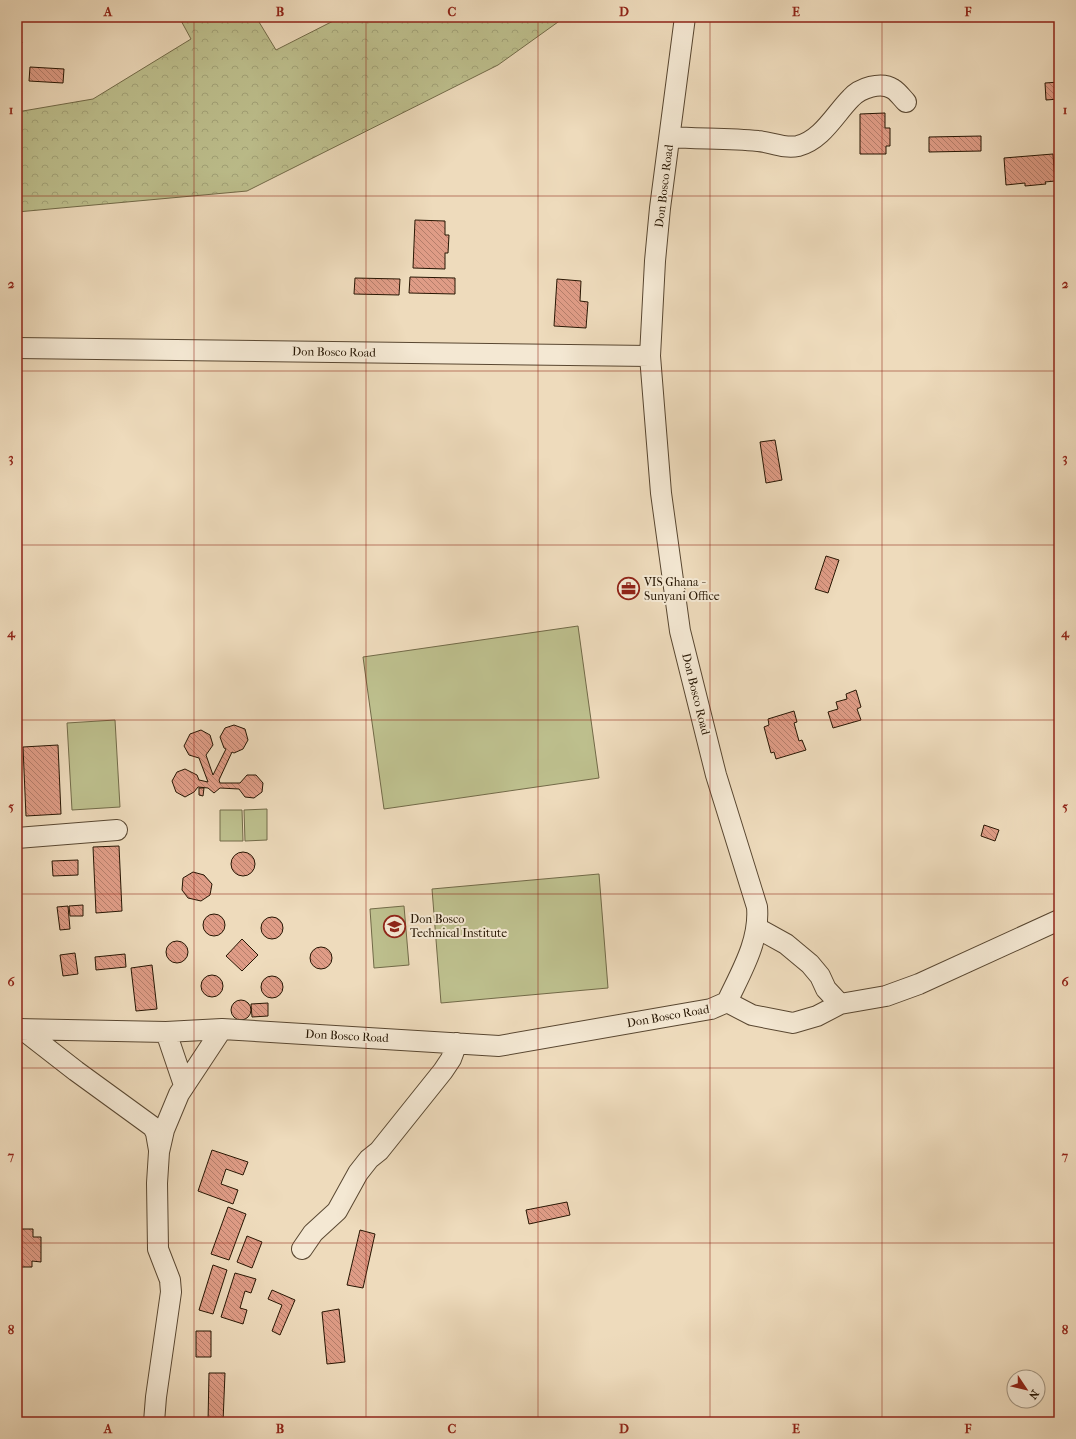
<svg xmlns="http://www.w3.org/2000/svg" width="1076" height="1439" viewBox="0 0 1076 1439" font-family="'IM FELL French Canon',serif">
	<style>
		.forest { fill: url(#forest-crowns); stroke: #726a48 }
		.pitch { fill: #bdbf8d; stroke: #726a48 }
		.building { fill: url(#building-back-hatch); stroke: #271603 }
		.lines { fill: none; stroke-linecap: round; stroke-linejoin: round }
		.minor-casing { stroke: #594731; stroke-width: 22 }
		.minor { stroke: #f4e8d3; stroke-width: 20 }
		.grid { fill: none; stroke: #8f2418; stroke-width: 1; stroke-opacity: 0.55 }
		.labels { text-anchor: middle; stroke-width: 4; stroke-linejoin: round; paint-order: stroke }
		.street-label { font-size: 12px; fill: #271603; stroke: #f4e8d3 }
		.poi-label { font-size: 12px; fill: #271603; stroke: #f4e8d3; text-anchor: start }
		.neatline { fill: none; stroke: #8f2418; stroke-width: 1.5 }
		.grid-label { font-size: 13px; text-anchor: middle; font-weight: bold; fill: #8f2418 }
	</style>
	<defs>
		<pattern id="forest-crowns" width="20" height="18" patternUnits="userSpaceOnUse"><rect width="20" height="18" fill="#bdbf8d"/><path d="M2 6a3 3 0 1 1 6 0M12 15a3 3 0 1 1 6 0" fill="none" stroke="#a2a378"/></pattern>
		<pattern id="building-back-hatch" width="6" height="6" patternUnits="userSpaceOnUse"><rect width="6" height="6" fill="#df9c86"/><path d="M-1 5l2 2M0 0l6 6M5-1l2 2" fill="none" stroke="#b57e6b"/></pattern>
	</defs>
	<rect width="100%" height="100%" fill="#eedbbc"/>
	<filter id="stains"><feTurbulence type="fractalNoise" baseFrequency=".005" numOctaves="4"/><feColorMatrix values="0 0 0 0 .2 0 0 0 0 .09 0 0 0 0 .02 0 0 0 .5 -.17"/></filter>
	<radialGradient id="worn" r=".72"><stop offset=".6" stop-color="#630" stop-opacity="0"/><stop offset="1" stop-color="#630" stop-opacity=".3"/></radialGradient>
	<path class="forest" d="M 179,17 L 256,17 L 276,50 L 341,17 L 565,17 L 498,65 L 247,191 L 17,212 L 17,112 L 93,99 L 191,39 Z"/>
	<path class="pitch" d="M 578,626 L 599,778 L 384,809 L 363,657 Z
		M 115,720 L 120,807 L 72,810 L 67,723 Z
		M 267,809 L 267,840 L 245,841 L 244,810 Z
		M 220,810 L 242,810 L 243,841 L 220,841 Z
		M 599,874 L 608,988 L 441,1003 L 432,889 Z
		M 404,906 L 409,965 L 374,968 L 370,909 Z"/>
	<path class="building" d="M 17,40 L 22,42 L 17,52 Z
		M 30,67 L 64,69 L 63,83 L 29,81 Z
		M 1059,82 L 1059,99 L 1046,100 L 1045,83 Z
		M 885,113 L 885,128 L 890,128 L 890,146 L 886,146 L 886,154 L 860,154 L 860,114 Z
		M 981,136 L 981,151 L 929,152 L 929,137 Z
		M 1053,154 L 1055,181 L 1045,182 L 1046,184 L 1025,186 L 1025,183 L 1006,185 L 1004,158 Z
		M 415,220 L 445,221 L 445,235 L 449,235 L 448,253 L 445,253 L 445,269 L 413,268 Z
		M 410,277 L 455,278 L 455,294 L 409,293 Z
		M 355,278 L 400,279 L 399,295 L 354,294 Z
		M 557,279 L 581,281 L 580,301 L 588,302 L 586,328 L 554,326 Z
		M 775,440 L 782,480 L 766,483 L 760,442 Z
		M 826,556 L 839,560 L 828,593 L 815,589 Z
		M 856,690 L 861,707 L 857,709 L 861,720 L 833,728 L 828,712 L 838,709 L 836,702 L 847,699 L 846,694 Z
		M 794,711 L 797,722 L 794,723 L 799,741 L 802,740 L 806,750 L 776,759 L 774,752 L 771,753 L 764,727 L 769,725 L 768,719 Z
		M 234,725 L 245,729 L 248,740 L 243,749 L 234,753 L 232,752 L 219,780 L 220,783 L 240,783 L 247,775 L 256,775 L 263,783 L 262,792 L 254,798 L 245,797 L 239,789 L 220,788 L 214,793 L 208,788 L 198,787 L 194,792 L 185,797 L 176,792 L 172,781 L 177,772 L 185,769 L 197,775 L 199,780 L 208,782 L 199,758 L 189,755 L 184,746 L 190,734 L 201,730 L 210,735 L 213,745 L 206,755 L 213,775 L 226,749 L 224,748 L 220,737 L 225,728 Z
		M 58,745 L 61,814 L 26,816 L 23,747 Z
		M 199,788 L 204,788 L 203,796 L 199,795 Z
		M 984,825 L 999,830 L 995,841 L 981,836 Z
		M 119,846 L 122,911 L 96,913 L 93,847 Z
		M231 864a12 12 0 1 1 24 0a12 12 0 1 1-24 0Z
		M 78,860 L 78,875 L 53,876 L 52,861 Z
		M 193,872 L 204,875 L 212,884 L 210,895 L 201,901 L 188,898 L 182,890 L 183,878 Z
		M 83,905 L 83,916 L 70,916 L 69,906 Z
		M 68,906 L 70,929 L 60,930 L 57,907 Z
		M203 925a11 11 0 1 1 22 0a11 11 0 1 1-22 0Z
		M261 928a11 11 0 1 1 22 0a11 11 0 1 1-22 0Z
		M 242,939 L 258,955 L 242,971 L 226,956 Z
		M166 952a11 11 0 1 1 22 0a11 11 0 1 1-22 0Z
		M310 958a11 11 0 1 1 22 0a11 11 0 1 1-22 0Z
		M 75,953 L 78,974 L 63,976 L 60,955 Z
		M 125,954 L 126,967 L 96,970 L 95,957 Z
		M 152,965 L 157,1009 L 136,1011 L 131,968 Z
		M201 986a11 11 0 1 1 22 0a11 11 0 1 1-22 0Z
		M261 987a11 11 0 1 1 22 0a11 11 0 1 1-22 0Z
		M231 1010a10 10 0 1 1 20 0a10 10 0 1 1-20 0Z
		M 268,1003 L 268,1016 L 252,1017 L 251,1004 Z
		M 212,1150 L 248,1162 L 243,1175 L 226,1169 L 221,1184 L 238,1190 L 233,1204 L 198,1191 Z
		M 567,1202 L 570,1215 L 529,1224 L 526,1210 Z
		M 228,1207 L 246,1214 L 229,1260 L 211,1254 Z
		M 17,1229 L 33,1229 L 33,1237 L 41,1237 L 41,1262 L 32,1261 L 32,1267 L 17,1267 Z
		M 360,1230 L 375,1234 L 363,1288 L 347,1285 Z
		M 247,1236 L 262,1242 L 252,1268 L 237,1262 Z
		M 213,1265 L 227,1270 L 213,1314 L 199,1310 Z
		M 235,1273 L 256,1279 L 251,1293 L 245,1291 L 240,1308 L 247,1310 L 243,1324 L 221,1317 Z
		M 272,1290 L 295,1300 L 280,1335 L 272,1331 L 282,1305 L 268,1299 Z
		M 339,1309 L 345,1362 L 327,1364 L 322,1312 Z
		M 196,1331 L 211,1331 L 211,1357 L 196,1357 Z
		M 209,1373 L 225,1373 L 223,1422 L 208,1422 Z"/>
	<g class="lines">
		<defs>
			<path id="minor" d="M 670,137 C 699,139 729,138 758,141 C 771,142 784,149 798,146 C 822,140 835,114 851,98 C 860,88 881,81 893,89 C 898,92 902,98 906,102
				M 17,348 L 650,356
				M 17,838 L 117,830
				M 757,928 L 786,944 L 810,964 L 820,976 L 826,989 L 840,1004
				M 727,1002 L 752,1015 L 793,1023 L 817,1016 L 840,1004 L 886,996 L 919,984 L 1059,920
				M 17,1029 L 166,1032 L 222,1029 L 499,1046 L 711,1009 L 727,1002 C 741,972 760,941 757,907 L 716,775 L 680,631 L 661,493 L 650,356 L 655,261 L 660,208 L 685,17
				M 22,1029 L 76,1071 L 153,1127 L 156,1133 L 159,1150
				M 166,1032 L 184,1085
				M 302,1249 L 313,1233 L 337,1211 L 358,1173 L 369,1159 L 379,1151 L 443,1071 L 451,1059 L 457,1043
				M 154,1422 L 156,1397 L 171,1292 L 170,1280 L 158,1249 L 157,1183 L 159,1152 L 164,1130 L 179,1094 L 222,1029"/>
		</defs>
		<use href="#minor" class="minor-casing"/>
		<use href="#minor" class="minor"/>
	</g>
	<path class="grid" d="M 194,17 L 194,1422M 366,17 L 366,1422M 538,17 L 538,1422M 710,17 L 710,1422M 882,17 L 882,1422M 17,196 L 1059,196M 17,371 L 1059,371M 17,545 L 1059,545M 17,720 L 1059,720M 17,894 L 1059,894M 17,1068 L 1059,1068M 17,1243 L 1059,1243"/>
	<defs>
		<symbol id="office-ring" viewBox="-11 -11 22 22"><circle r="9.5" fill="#f4e8d3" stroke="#8f2418" stroke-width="1.5"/><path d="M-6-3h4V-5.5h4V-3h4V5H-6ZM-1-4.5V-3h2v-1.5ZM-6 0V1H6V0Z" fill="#8f2418"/></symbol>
		<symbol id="school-ring" viewBox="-11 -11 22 22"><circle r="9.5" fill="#f4e8d3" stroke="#8f2418" stroke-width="1.5"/><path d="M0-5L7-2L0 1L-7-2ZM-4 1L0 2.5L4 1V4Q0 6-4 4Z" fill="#8f2418"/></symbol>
	</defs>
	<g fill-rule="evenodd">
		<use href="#office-ring" x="616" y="576" width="25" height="25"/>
		<use href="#school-ring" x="382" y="914" width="25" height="25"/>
	</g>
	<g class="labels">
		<g class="street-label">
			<text transform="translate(664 186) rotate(-83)" y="4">Don Bosco Road</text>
			<text transform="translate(334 352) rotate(1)" y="4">Don Bosco Road</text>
			<text transform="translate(696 694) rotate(76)" y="4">Don Bosco Road</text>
			<text transform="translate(668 1016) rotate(-10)" y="4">Don Bosco Road</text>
			<text transform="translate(347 1036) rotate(3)" y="4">Don Bosco Road</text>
		</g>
		<g class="poi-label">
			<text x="644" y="586">VIS Ghana -<tspan x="644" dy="14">Sunyani Office</tspan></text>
			<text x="410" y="923">Don Bosco<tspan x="410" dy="14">Technical Institute</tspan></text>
		</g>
	</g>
	<rect width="1076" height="1439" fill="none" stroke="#eedbbc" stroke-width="44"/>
	<g transform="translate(1026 1389) rotate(125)"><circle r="19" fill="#f4e8d3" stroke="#a29480"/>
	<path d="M0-3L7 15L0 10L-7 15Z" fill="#8f2418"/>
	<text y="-6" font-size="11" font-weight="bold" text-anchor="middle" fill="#271603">N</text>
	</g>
	<rect x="22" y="22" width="1032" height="1395" class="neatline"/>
	<g class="grid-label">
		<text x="108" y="16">A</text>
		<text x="280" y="16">B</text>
		<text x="452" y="16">C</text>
		<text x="624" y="16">D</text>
		<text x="796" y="16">E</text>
		<text x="968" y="16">F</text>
		<text x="11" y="114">1</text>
		<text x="1065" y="114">1</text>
		<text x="11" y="288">2</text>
		<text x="1065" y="288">2</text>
		<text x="11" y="462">3</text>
		<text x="1065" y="462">3</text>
		<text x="11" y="637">4</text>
		<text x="1065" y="637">4</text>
		<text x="11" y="811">5</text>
		<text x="1065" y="811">5</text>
		<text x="11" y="986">6</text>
		<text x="1065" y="986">6</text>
		<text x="11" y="1160">7</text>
		<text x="1065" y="1160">7</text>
		<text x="11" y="1334">8</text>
		<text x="1065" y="1334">8</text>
		<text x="108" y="1433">A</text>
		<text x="280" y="1433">B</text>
		<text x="452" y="1433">C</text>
		<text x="624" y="1433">D</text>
		<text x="796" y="1433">E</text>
		<text x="968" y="1433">F</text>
	</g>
	<rect width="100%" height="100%" filter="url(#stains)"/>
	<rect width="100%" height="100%" fill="url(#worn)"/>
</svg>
